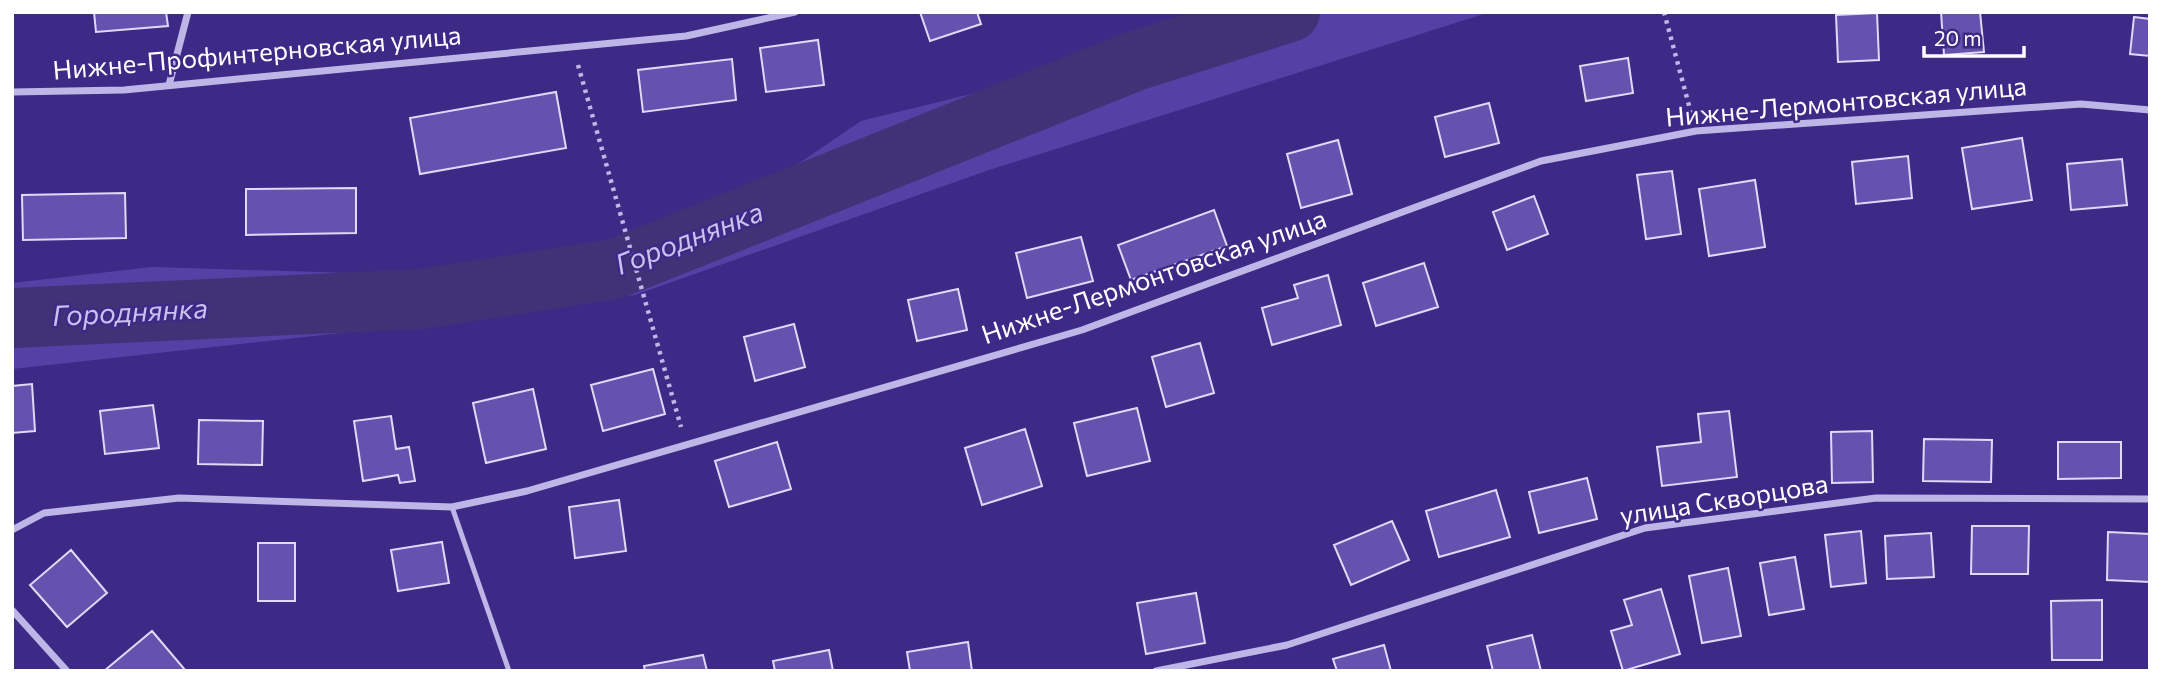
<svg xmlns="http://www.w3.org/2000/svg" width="2162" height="683" viewBox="0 0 2162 683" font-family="Commissioner,sans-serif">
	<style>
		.green { fill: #5541a5 }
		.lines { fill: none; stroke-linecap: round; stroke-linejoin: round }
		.river { stroke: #413278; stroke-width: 60 }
		.building { fill: #6452ae; stroke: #dfd9f6; stroke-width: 2 }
		.path { stroke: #bfb6e8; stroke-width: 4.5; stroke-dasharray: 3.5 5; stroke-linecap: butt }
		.lane { stroke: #bfb6e8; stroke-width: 5 }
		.street { stroke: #bfb6e8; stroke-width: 7 }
		.labels { text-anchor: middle; stroke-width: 5; stroke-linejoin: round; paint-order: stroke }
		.street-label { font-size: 26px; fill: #fff; stroke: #3d2a87 }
		.water-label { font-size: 28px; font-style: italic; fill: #cac1ef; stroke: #3d2a87 }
	</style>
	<rect width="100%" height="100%" fill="#3d2a87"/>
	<path class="green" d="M 1257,12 L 1490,12 L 989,170 L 635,295 L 386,328 L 12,369 L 12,283 L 152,267 L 481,277 L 732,209 L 861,121 L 1032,79 Z"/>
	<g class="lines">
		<path class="river" d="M 12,318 L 421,299 L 615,269 L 1135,61 L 1290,12"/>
	</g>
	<path class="building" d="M 94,12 L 166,12 L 168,26 L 96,32 Z
		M 920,12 L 977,12 L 981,24 L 930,41 Z
		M 1941,12 L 1980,12 L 1984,52 L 1944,55 Z
		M 1877,13 L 1879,60 L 1838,62 L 1836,15 Z
		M 2134,17 L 2150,19 L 2150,56 L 2130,54 Z
		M 818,40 L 824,85 L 766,92 L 760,48 Z
		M 1628,58 L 1633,93 L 1586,101 L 1580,66 Z
		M 732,59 L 736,100 L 643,112 L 638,70 Z
		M 556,92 L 566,148 L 420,174 L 410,118 Z
		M 1489,103 L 1499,143 L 1445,157 L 1435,117 Z
		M 2022,138 L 2032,200 L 1972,209 L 1962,148 Z
		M 1338,140 L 1352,194 L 1301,208 L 1287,154 Z
		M 1908,156 L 1912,198 L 1856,204 L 1852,162 Z
		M 2122,159 L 2127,205 L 2071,210 L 2067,164 Z
		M 1672,171 L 1681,234 L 1646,239 L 1637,175 Z
		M 1755,180 L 1765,247 L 1709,256 L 1699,189 Z
		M 356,188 L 356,233 L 246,235 L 246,189 Z
		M 125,193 L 126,238 L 23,240 L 22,195 Z
		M 1534,196 L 1548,234 L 1507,250 L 1493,212 Z
		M 1214,210 L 1227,246 L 1131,280 L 1118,245 Z
		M 1081,237 L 1093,281 L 1027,298 L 1016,253 Z
		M 1424,263 L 1438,307 L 1376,326 L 1363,283 Z
		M 1328,275 L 1341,325 L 1272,345 L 1262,308 L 1298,298 L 1294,285 Z
		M 958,289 L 967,330 L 917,341 L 908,300 Z
		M 794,324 L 805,367 L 755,381 L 744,337 Z
		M 1200,343 L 1214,393 L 1166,407 L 1152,357 Z
		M 653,369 L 665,414 L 603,431 L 591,385 Z
		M 32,384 L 35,431 L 12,433 L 12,386 Z
		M 533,389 L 546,449 L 486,463 L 473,403 Z
		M 153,405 L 159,448 L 105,454 L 100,411 Z
		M 1137,408 L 1150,461 L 1087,476 L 1074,423 Z
		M 1729,411 L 1737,477 L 1662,486 L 1657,447 L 1701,442 L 1698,414 Z
		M 391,416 L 396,449 L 409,447 L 415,481 L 400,483 L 398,475 L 363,481 L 354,421 Z
		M 199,420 L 263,421 L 262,465 L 198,464 Z
		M 1025,429 L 1042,486 L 982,505 L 965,448 Z
		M 1872,431 L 1873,482 L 1832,483 L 1831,432 Z
		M 1924,439 L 1992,440 L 1991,482 L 1923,481 Z
		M 777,442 L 791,489 L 729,507 L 715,461 Z
		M 2058,442 L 2121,442 L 2121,478 L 2058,479 Z
		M 1587,478 L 1597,519 L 1539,533 L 1529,492 Z
		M 1496,490 L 1510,537 L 1439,557 L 1426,511 Z
		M 619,500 L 626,551 L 575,558 L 569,507 Z
		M 1392,521 L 1409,560 L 1351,585 L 1334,545 Z
		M 1972,526 L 2029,526 L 2028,574 L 1971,574 Z
		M 1861,531 L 1866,583 L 1831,587 L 1825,535 Z
		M 2108,532 L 2150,534 L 2150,582 L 2107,580 Z
		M 1931,533 L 1934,577 L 1887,579 L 1885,536 Z
		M 442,542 L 449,583 L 398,591 L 391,550 Z
		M 258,543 L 295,543 L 295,601 L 258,601 Z
		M 71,550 L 107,593 L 67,627 L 30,585 Z
		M 1795,557 L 1804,609 L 1769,615 L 1760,563 Z
		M 1728,568 L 1741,636 L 1702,643 L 1689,576 Z
		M 1661,589 L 1680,654 L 1623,671 L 1611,631 L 1632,625 L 1624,600 Z
		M 1196,593 L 1205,643 L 1146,654 L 1137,603 Z
		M 2102,600 L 2102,660 L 2052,660 L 2051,601 Z
		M 152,631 L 186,671 L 104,671 Z
		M 1532,635 L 1541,671 L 1493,671 L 1487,646 Z
		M 968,642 L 972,671 L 910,671 L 907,652 Z
		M 1384,645 L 1391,671 L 1337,671 L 1333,659 Z
		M 829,650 L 833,671 L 775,671 L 773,661 Z
		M 703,655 L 707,671 L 645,671 L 644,666 Z"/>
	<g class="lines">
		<path class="path" d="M 1664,12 L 1691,113
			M 578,65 L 681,427"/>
		<path class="lane" d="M 452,507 L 509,671"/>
		<path class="street" d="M 169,85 L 188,12
			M 12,92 L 124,90 L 686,36 L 795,12
			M 12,530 L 44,513 L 179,498 L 452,507 L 527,491 L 1082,330 L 1541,161 L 1696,131 L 2081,104 L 2150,110
			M 12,610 L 67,671
			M 1156,671 L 1287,645 L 1645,528 L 1876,498 L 2150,499"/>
	</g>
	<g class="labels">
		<g class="street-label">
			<text transform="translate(257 53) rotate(-5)" y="9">Нижне-Профинтерновская улица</text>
			<text transform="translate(1846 102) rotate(-5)" y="9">Нижне-Лермонтовская улица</text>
			<text transform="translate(1154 277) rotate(-19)" y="9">Нижне-Лермонтовская улица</text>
			<text transform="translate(1724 500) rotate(-9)" y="9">улица Скворцова</text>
		</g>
		<g class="water-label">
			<text transform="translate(689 238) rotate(-21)" y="10">Городнянка</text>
			<text transform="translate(130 312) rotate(-3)" y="10">Городнянка</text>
		</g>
	</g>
	<rect width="2162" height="683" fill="none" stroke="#ffffff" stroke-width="28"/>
	<path d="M1924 46v10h100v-10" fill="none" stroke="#ffffff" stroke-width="3.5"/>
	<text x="1934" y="46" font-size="21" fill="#ffffff" stroke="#3d2a87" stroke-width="5" paint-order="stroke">20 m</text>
</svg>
